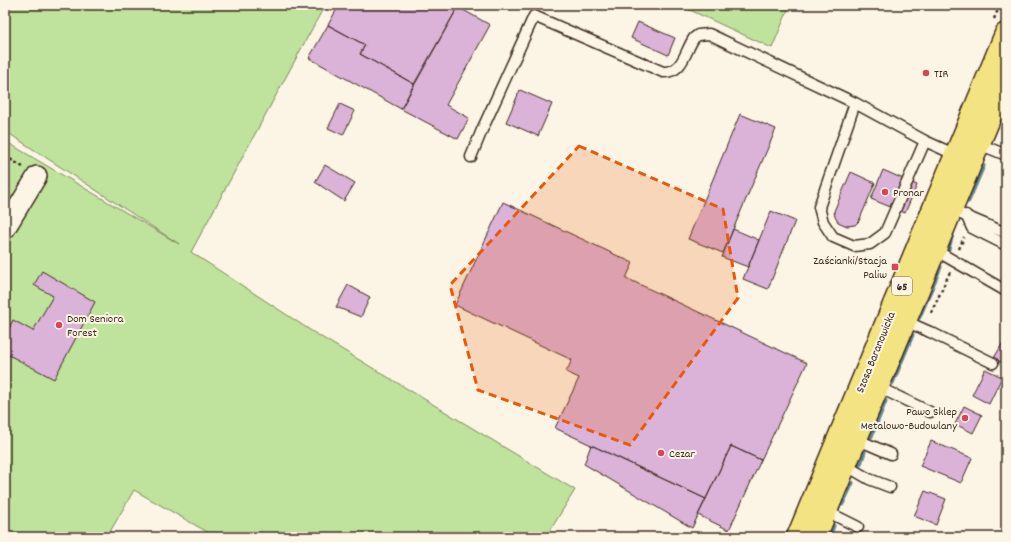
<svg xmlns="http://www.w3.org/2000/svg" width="1011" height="542" viewBox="0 0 1011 542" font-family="Dekko,sans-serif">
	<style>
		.green { fill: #bfe29c; stroke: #7d865d }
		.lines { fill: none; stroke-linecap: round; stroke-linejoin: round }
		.stream { stroke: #668994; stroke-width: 5 }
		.building { fill: #dbb2d8; stroke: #3b2a1e }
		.lane-casing { stroke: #3b2a1e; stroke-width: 13 }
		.street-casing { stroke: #3b2a1e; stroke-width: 22 }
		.primary-casing { stroke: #3b2a1e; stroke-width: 25 }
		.path { stroke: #3b2a1e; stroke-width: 2.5; stroke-dasharray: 3 3; stroke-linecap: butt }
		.lane { stroke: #fcf5e5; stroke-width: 10 }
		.street { stroke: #fcf5e5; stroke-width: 19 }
		.primary { stroke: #f4e382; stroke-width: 22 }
		.marked { fill: #e8590c; fill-opacity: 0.2; stroke: #e8590c; stroke-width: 3; stroke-dasharray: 8 5; stroke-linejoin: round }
		.poi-dot { fill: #d1495b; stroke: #fcf5e5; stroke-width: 1.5 }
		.labels { text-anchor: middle; stroke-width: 4; stroke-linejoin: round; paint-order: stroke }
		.shield { fill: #fcf5e5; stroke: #75675a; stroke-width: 1 }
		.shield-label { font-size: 11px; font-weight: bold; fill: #3b2a1e }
		.poi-label { font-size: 12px; fill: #3b2a1e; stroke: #fcf5e5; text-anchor: start }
		.street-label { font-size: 12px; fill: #3b2a1e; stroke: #fcf5e5 }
	</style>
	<rect width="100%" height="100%" fill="#fcf5e5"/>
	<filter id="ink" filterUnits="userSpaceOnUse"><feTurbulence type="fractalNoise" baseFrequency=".025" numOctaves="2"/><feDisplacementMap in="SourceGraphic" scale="8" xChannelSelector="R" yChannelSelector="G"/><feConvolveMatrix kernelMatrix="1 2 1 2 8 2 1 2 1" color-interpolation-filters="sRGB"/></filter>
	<g filter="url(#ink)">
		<path class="green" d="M 5,5 L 325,5 L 191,252 L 313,332 L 575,490 L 546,537 L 216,537 L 134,490 L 107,537 L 5,537 L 5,141 L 179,244 L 5,131 Z
			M 679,5 L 790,5 L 772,48 Z"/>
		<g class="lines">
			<path class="stream" d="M 968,201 L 983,166
				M 948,249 L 952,234
				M 919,317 L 940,267
				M 892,383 L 912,335
				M 871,436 L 885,401
				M 860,464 L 864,452
				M 842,504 L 852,483
				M 829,537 L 833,526"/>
		</g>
		<path class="building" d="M 339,5 L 455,5 L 458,7 L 414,84 L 360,54 L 365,45 L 328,25 Z
			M 458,7 L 490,25 L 446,105 L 469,118 L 458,139 L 401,109 Z
			M 638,22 L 675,38 L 668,55 L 631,38 Z
			M 328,25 L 365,45 L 360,54 L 414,84 L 401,109 L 309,58 Z
			M 520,90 L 552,104 L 538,136 L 506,122 Z
			M 340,104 L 355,111 L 343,135 L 328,128 Z
			M 740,114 L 776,129 L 723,253 L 688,239 Z
			M 325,165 L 355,183 L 344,201 L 315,182 Z
			M 883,170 L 917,185 L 905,213 L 871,199 Z
			M 851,172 L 875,183 L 859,221 L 855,225 L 847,226 L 838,222 L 835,217 L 834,211 Z
			M 503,202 L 633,263 L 626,278 L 807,363 L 761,460 L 731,446 L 706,499 L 555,428 L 579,378 L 566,372 L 572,360 L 455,305 Z
			M 771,211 L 795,221 L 768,289 L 743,279 Z
			M 733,229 L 759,240 L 748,267 L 722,257 Z
			M 42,271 L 95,302 L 54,379 L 5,353 L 5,336 L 13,320 L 33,331 L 53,296 L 34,285 Z
			M 348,285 L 370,297 L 361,317 L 336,307 Z
			M 1004,341 L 1006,342 L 1006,365 L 994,358 Z
			M 985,369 L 1002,377 L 989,404 L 972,395 Z
			M 964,406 L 982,415 L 973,433 L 955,424 Z
			M 931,441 L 972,458 L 961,483 L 920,466 Z
			M 591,445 L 706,499 L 692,528 L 584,464 Z
			M 731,446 L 761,460 L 729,530 L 698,515 Z
			M 925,491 L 946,499 L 936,525 L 914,516 Z"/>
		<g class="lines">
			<defs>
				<path id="lane" d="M 855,103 L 819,207 L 823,222 L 833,237 L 854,246 L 870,244 L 885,233 L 925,141
					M 979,144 L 1006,155
					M 471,157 L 482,130 L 534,16 L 663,72 C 683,73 685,51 694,38 L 698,35 L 709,34 L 855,103 L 925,141 L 956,155
					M 951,210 L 1006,233
					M 966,215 L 972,228 L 1006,245
					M 935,250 L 1006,291
					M 905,321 L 930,332 L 993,363
					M 878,387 L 930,412
					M 856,439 L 891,454
					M 845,465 L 869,479 L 890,487
					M 826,511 L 858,527"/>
				<path id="street" d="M 5,229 L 37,176"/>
				<path id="primary" d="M 798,537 L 1006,34
					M 815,537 L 1006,78"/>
			</defs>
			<use href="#lane" class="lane-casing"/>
			<use href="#street" class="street-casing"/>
			<use href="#primary" class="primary-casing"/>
			<path class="path" d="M 994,19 L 1000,5
				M 5,156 L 23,167
				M 959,249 L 964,237
				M 931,313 L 950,272"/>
			<use href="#lane" class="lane"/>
			<use href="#street" class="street"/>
			<use href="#primary" class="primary"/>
		</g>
	</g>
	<path class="marked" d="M 579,146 L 723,209 L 738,298 L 630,445 L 478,390 L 450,285 Z"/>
	<g class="poi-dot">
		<circle cx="926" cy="73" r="4"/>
		<circle cx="885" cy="192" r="4"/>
		<rect x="891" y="263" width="8" height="8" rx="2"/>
		<circle cx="59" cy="325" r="4"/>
		<circle cx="965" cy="418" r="4"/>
		<circle cx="661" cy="453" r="4"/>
	</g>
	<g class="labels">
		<rect class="shield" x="892" y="277" width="20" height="18" rx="3"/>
		<g class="shield-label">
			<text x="902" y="290">65</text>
		</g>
		<g class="poi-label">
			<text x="934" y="77">TIR</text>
			<text x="893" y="196">Pronar</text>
			<text x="887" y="264" text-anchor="end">Zaścianki/Stacja<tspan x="887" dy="14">Paliw</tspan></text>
			<text x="67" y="322">Dom Seniora<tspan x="67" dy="14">Forest</tspan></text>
			<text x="957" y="415" text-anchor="end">Pawo Sklep<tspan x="957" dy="14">Metalowo-Budowlany</tspan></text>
			<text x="669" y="457">Cezar</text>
		</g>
		<g class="street-label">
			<text transform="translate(875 352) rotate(-68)" y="4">Szosa Baranowicka</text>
		</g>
	</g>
	<rect width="1011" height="542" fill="none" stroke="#fcf5e5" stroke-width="20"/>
	<rect x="10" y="10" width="991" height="522" fill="none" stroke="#3b2a1e" stroke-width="1.5" filter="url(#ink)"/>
</svg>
